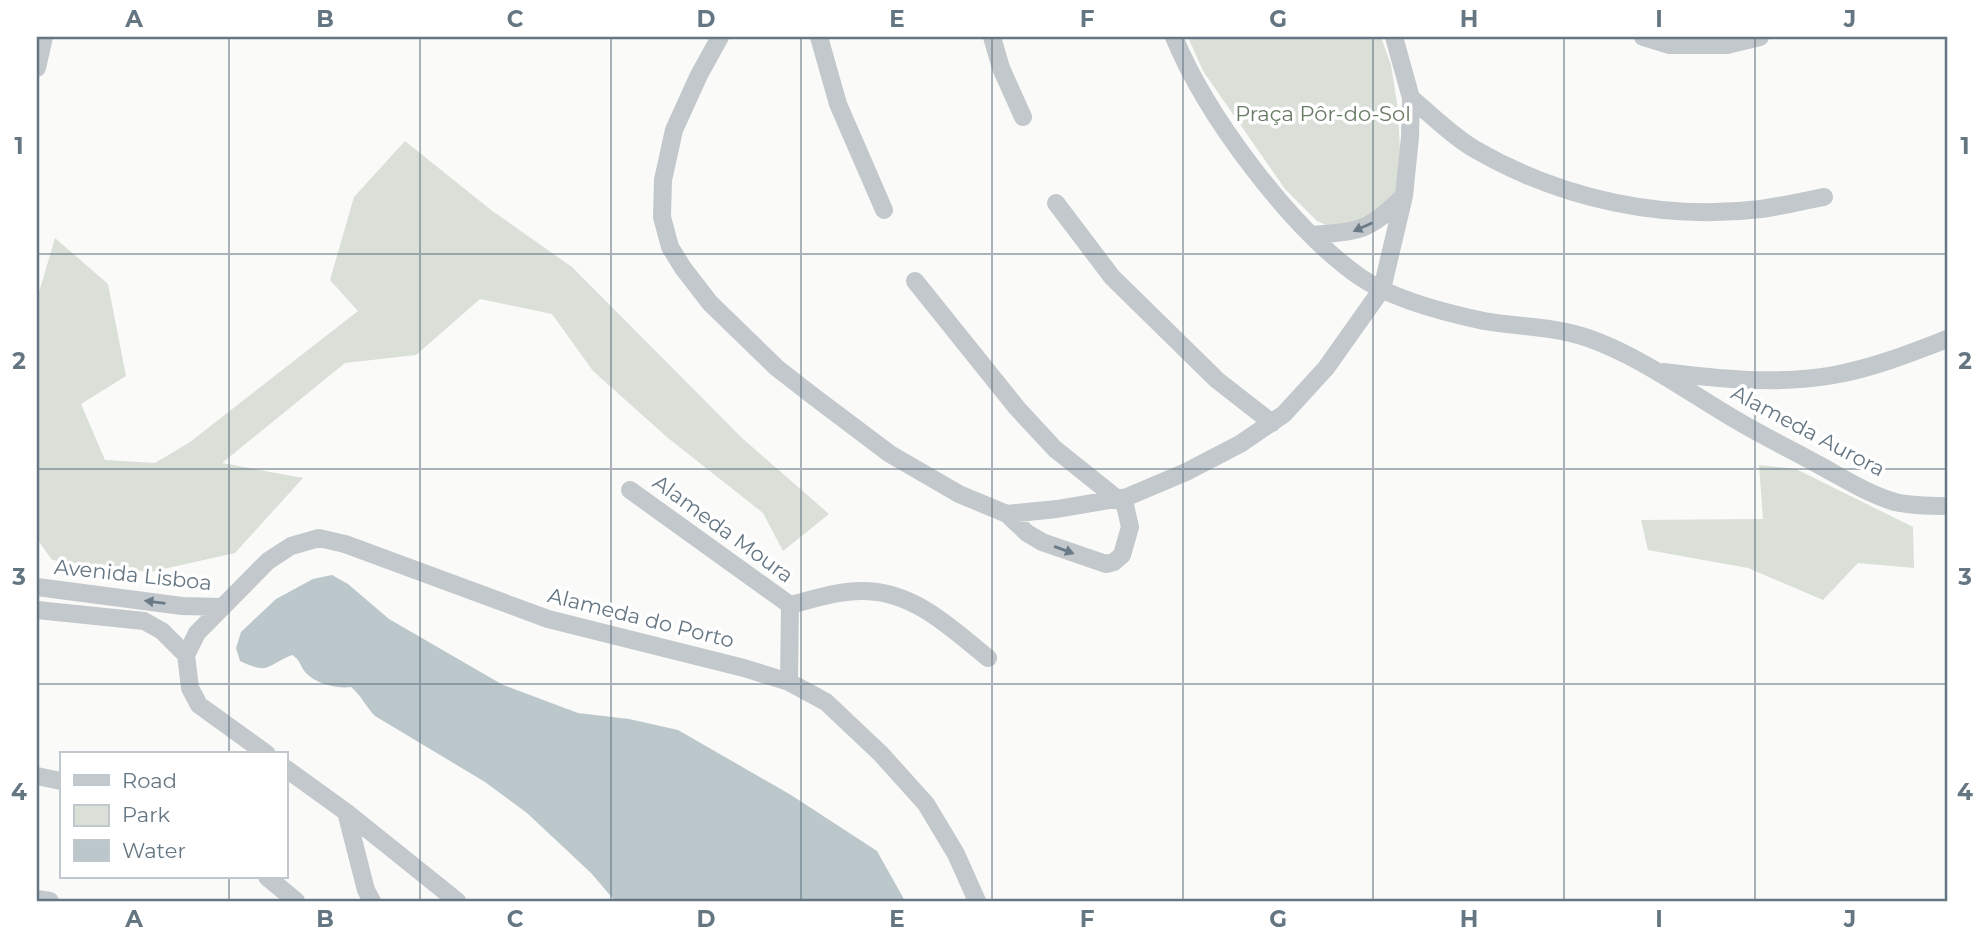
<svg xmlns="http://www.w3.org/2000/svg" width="1984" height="938" viewBox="0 0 1984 938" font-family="Montserrat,sans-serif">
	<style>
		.green { fill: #dadfd7 }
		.water { fill: #bbc7cb }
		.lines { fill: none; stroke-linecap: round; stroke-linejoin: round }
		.minor { stroke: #c3c8cc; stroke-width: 18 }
		.oneway { fill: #6a7a87 }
		.grid { fill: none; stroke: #657683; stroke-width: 2; stroke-opacity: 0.55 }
		.labels { text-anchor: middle; stroke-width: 7; stroke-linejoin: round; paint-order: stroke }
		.park-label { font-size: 21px; fill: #687a64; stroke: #fff }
		.street-label { font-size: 21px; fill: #657683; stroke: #fff }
		.neatline { fill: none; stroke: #657683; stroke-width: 2.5 }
		.grid-label { font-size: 23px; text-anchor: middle; font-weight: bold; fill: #657683 }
	</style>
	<rect width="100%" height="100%" fill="#fafaf8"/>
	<path class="green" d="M 1188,37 L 1381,37 L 1391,65 L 1398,109 L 1400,150 L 1398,186 L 1393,204 L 1377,219 L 1336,229 L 1317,221 L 1285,189 L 1203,71 Z
		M 405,141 L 491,210 L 572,267 L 742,438 L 829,514 L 783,551 L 763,513 L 668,438 L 593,371 L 552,314 L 480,299 L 416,355 L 345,363 L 222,463 L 303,478 L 235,553 L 150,572 L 52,560 L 37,539 L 37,299 L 55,238 L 108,284 L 126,376 L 81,404 L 105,460 L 155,463 L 190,442 L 358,311 L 330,280 L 354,197 Z
		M 1759,465 L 1796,469 L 1913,527 L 1914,568 L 1858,563 L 1823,600 L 1748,568 L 1648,550 L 1641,520 L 1763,519 Z"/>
	<path class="water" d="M 332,575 L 348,584 L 389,619 L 503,685 L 578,713 L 629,719 L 678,730 L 791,795 L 877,851 L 905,901 L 615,901 L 591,873 L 527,813 L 485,782 L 375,716 C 366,707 361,695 351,687 C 338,689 316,684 306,673 C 300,667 301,660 292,655 C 265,666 270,675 240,661 L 236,648 L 241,632 L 276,599 L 313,579 Z"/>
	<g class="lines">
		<path class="minor" d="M 720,37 L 699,75 L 674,130 L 663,180 L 662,217 L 670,247 L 683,268 L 710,303 L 777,368 L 813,396 L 890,454 L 959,494 L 1007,514 L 1057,509 L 1127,497 L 1186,472 L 1240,444 L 1284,414 L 1326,368 L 1382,289 L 1404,196 L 1410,137 L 1411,98 L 1394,37
			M 819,37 L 838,104 L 884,210
			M 992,37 L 1001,68 L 1023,117
			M 1174,37 C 1206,115 1290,228 1360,277 C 1392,299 1446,313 1484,321 C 1518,327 1554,326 1588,338 C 1639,356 1684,389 1731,417 C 1759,434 1790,449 1819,465 C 1843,478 1868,494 1895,502 C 1912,506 1930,506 1947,506
			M 1643,37 L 1669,45 L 1727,45 L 1760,37
			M 37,68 L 44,37
			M 1411,98 C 1432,115 1454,138 1478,151 C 1562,199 1663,221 1761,209 C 1782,206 1803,201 1824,197
			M 1056,203 L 1112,277 L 1217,380 L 1272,423
			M 1312,235 C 1362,231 1367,232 1404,196
			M 915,281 L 1017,408 L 1055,449 L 1125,505 L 1130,527 L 1122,555 L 1114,562 L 1106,564 L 1042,542 L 1027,533 L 1007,514
			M 1663,372 C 1720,379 1777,385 1834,375 C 1873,368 1911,353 1947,339
			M 630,490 L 790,605
			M 37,587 L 182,606 L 223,607
			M 37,610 L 144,621 L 162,631 L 186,655
			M 789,682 L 790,605 C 814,599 840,590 865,591 C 915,592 952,629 988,658
			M 267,754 L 199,705 L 190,688 L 186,655 L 197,633 L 268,561 L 291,546 L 319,538 L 345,544 L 548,619 L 744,668 L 789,682 L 826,702 L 881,754 L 926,804 L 956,854 L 977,901
			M 285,768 L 346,812 L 457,901
			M 37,776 L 61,781
			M 346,812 L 366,890 L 372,901
			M 267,877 L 296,901
			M 37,899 L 50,901"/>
	</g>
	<defs><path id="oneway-solid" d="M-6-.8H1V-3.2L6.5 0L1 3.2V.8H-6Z" transform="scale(1.75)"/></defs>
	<g class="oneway">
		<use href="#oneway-solid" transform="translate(1363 227) rotate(156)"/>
		<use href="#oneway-solid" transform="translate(1064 550) rotate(20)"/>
		<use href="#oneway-solid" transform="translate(155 602) rotate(-173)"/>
	</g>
	<path class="grid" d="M 229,37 L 229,754M 420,37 L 420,901M 611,37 L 611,901M 801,37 L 801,901M 992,37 L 992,901M 1183,37 L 1183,901M 1373,37 L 1373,901M 1564,37 L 1564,901M 1755,37 L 1755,901M 37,254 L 1947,254M 37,469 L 1947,469M 37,684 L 1947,684M 229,877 L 229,901"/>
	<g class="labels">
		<g class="park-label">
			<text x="1323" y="121">Praça Pôr-do-Sol</text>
		</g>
		<g class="street-label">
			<text transform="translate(1808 431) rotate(28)" y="7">Alameda Aurora</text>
			<text transform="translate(723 529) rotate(36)" y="7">Alameda Moura</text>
			<text transform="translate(133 575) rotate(6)" y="7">Avenida Lisboa</text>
			<text transform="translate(641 618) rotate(14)" y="7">Alameda do Porto</text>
		</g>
	</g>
	<rect width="1984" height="938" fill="none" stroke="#ffffff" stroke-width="77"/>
	<rect x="60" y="752" width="228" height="126" fill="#ffffff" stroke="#c1c8cd" stroke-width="2"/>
	<rect x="74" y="775" width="35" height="10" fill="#c3c8cc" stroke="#c1c8cd" stroke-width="2"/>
	<text x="122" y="788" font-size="21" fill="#657683">Road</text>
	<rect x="74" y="805" width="35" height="21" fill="#dadfd7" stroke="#c1c8cd" stroke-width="2"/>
	<text x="122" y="822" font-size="21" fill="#657683">Park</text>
	<rect x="74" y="840" width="35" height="21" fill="#bbc7cb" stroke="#c1c8cd" stroke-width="2"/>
	<text x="122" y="858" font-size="21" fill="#657683">Water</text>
	<rect x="38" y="38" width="1908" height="862" class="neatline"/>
	<g class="grid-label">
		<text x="134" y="27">A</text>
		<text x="325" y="27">B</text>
		<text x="515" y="27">C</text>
		<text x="706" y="27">D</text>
		<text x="897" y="27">E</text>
		<text x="1087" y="27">F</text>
		<text x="1278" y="27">G</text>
		<text x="1469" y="27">H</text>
		<text x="1659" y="27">I</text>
		<text x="1850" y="27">J</text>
		<text x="19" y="154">1</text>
		<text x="1965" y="154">1</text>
		<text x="19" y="369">2</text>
		<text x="1965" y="369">2</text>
		<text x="19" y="585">3</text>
		<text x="1965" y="585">3</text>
		<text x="19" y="800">4</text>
		<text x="1965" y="800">4</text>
		<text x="134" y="927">A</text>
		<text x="325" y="927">B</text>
		<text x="515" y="927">C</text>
		<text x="706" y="927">D</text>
		<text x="897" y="927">E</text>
		<text x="1087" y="927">F</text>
		<text x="1278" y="927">G</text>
		<text x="1469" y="927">H</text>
		<text x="1659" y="927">I</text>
		<text x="1850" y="927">J</text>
	</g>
</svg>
